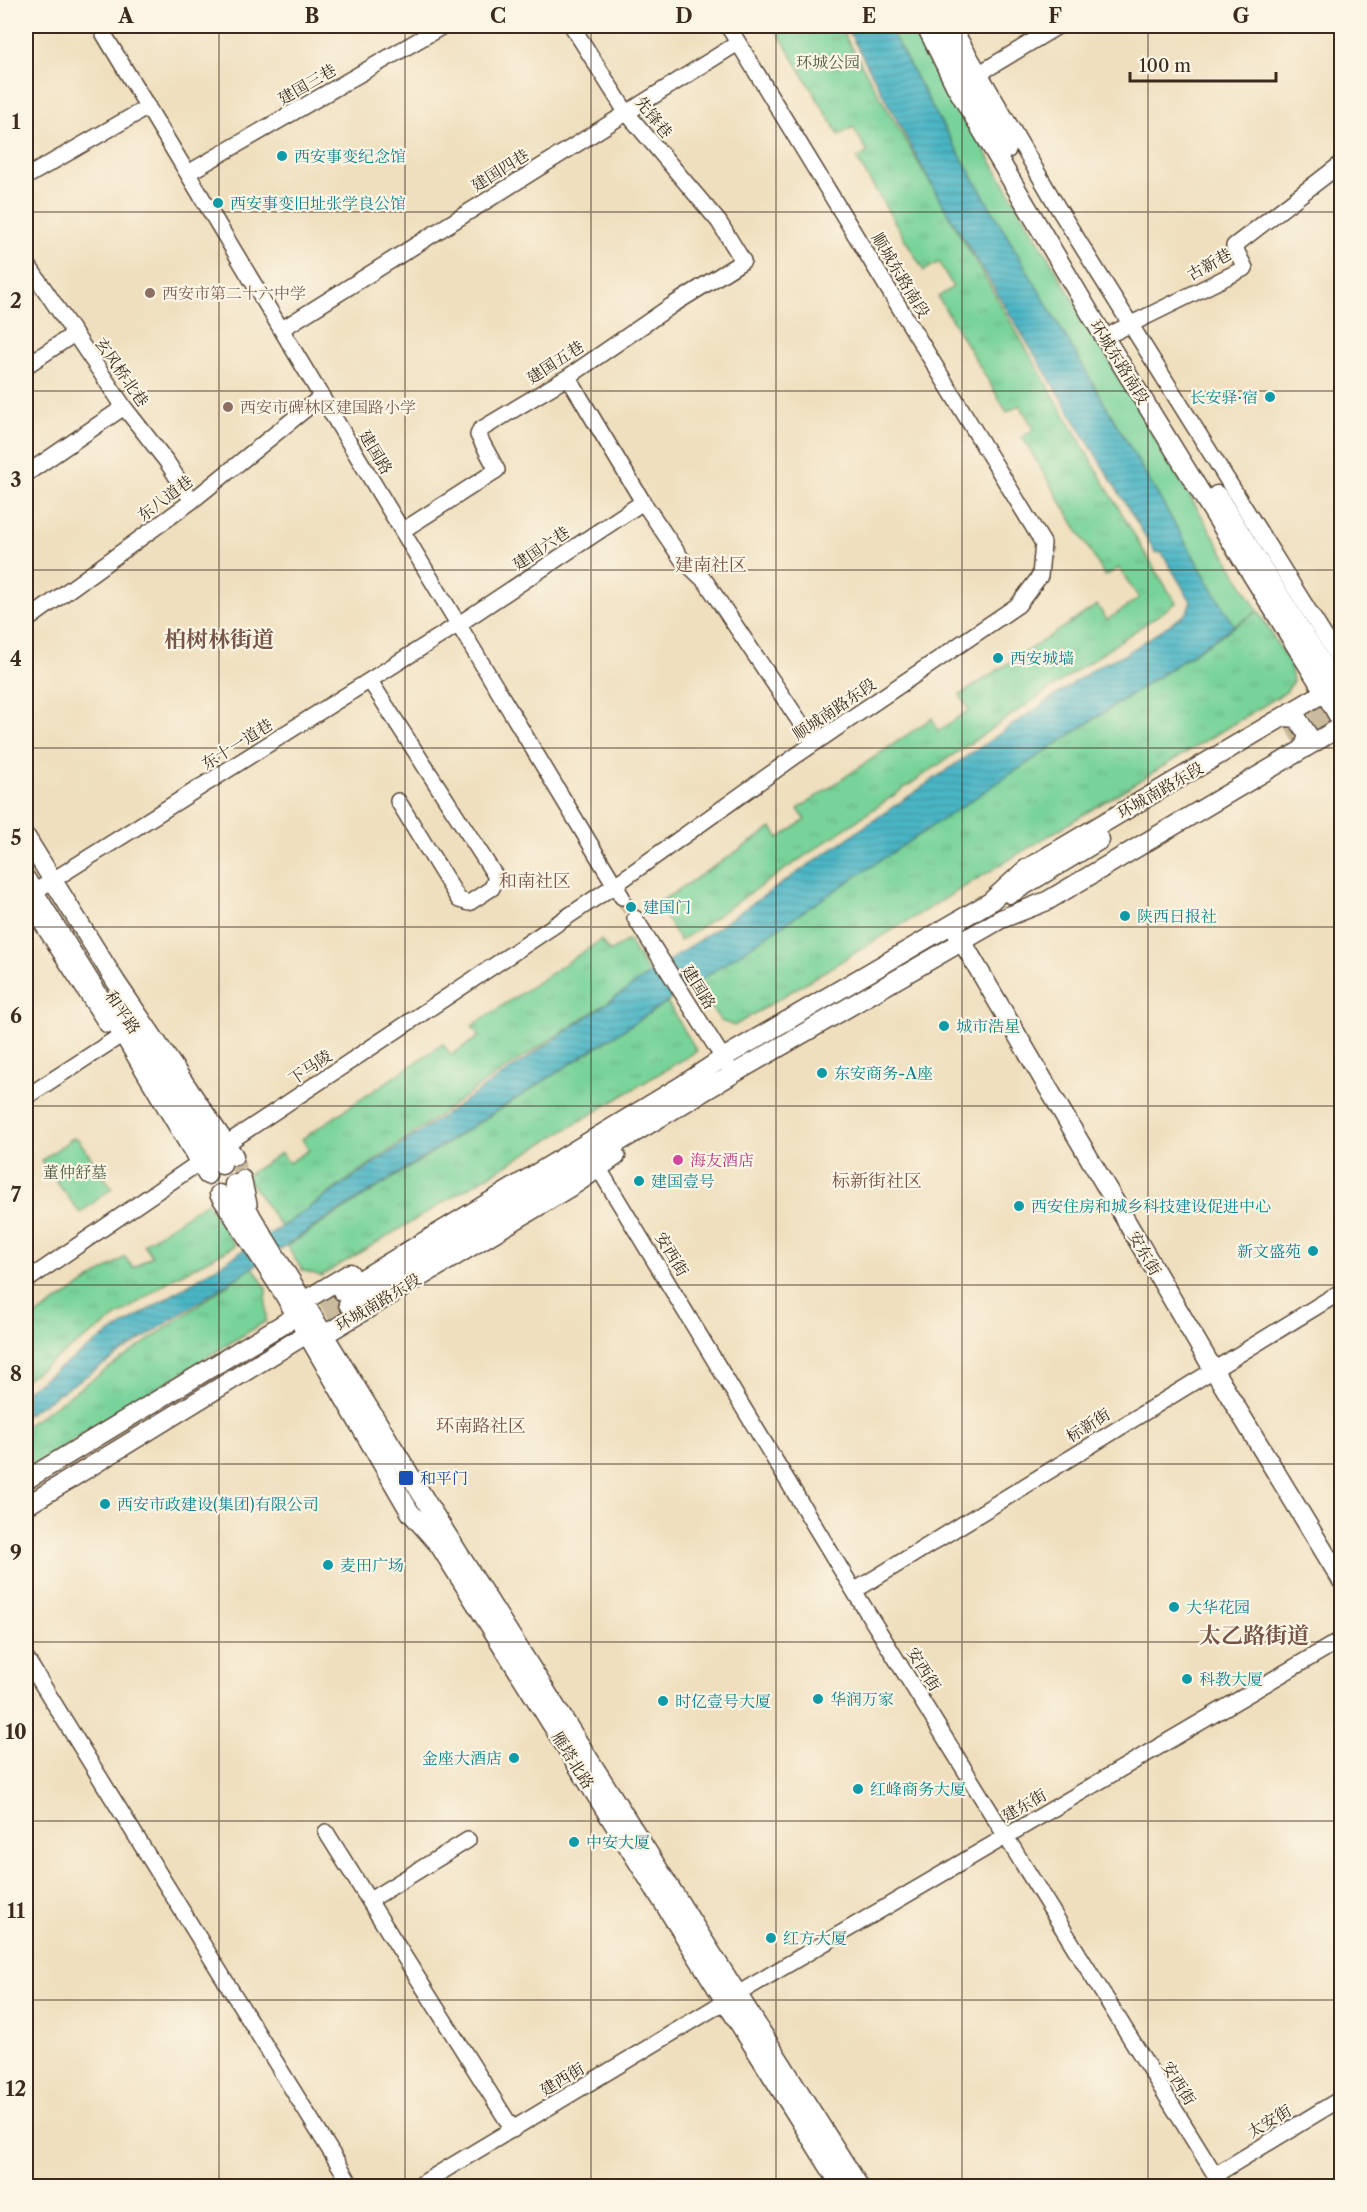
<svg xmlns="http://www.w3.org/2000/svg" width="1367" height="2212" viewBox="0 0 1367 2212" font-family="'Libre Caslon Text','Noto Serif SC',serif">
	<style>
		.green { fill: #78d39a; stroke: #5a7e5c; stroke-width: 1.5 }
		.park { fill: url(#park-tufts); stroke: #5a7e5c; stroke-width: 1.5 }
		.water { fill: url(#water-rules); stroke: #427072; stroke-width: 1.5 }
		.lines { fill: none; stroke-linecap: round; stroke-linejoin: round }
		.minor-tunnel { stroke: #cbbb9e; stroke-width: 15; stroke-dasharray: 15 8; stroke-linecap: butt }
		.major-tunnel { stroke: #cbbb9e; stroke-width: 18; stroke-dasharray: 18 9; stroke-linecap: butt }
		.minor-casing { stroke: #564536; stroke-width: 18 }
		.major-casing { stroke: #564536; stroke-width: 21 }
		.minor { stroke: #fff; stroke-width: 15 }
		.major { stroke: #fff; stroke-width: 18 }
		.grid { fill: none; stroke: #3b2a1e; stroke-width: 1.5; stroke-opacity: 0.55 }
		.culture-dot { fill: #0f9aa8; stroke: #fcf5e5; stroke-width: 2 }
		.education-dot { fill: #8d6e63; stroke: #fcf5e5; stroke-width: 2 }
		.hotel-dot { fill: #d1479c; stroke: #fcf5e5; stroke-width: 2 }
		.transit-dot { fill: #1a4fb4; stroke: #fcf5e5; stroke-width: 2 }
		.labels { text-anchor: middle; stroke-width: 4.5; stroke-linejoin: round; paint-order: stroke }
		.park-label { font-size: 16px; fill: #4d5d43; stroke: #fcf5e5 }
		.street-label { font-size: 16px; fill: #3b2a1e; stroke: #fcf5e5 }
		.culture-label { font-size: 16px; fill: #0d838f; stroke: #fcf5e5; text-anchor: start }
		.education-label { font-size: 16px; fill: #785e54; stroke: #fcf5e5; text-anchor: start }
		.hotel-label { font-size: 16px; fill: #b23c85; stroke: #fcf5e5; text-anchor: start }
		.transit-label { font-size: 16px; fill: #164399; stroke: #fcf5e5; text-anchor: start }
		.neighbourhood-label { font-size: 18px; fill: #765549; stroke: #fcf5e5 }
		.district-label { font-size: 22px; font-weight: bold; fill: #765549; stroke: #fcf5e5 }
		.neatline { fill: none; stroke: #3b2a1e; stroke-width: 2 }
		.grid-label { font-size: 20px; text-anchor: middle; font-weight: bold; fill: #3b2a1e }
	</style>
	<defs>
		<pattern id="park-tufts" width="24" height="20" patternUnits="userSpaceOnUse" patternTransform="scale(1.5)"><rect width="24" height="20" fill="#78d39a"/><path d="M3 7l-1-3M5 7V3M7 7l1-3M15 17l-1-3M17 17v-4M19 17l1-3" fill="none" stroke="#69b584"/></pattern>
		<pattern id="water-rules" width="6" height="5" patternUnits="userSpaceOnUse" patternTransform="scale(1.5)"><rect width="6" height="5" fill="#4ab6c6"/><path d="M0 2.5h6" fill="none" stroke="#3f94a0"/></pattern>
	</defs>
	<rect width="100%" height="100%" fill="#fcf5e5"/>
	<filter id="ink" filterUnits="userSpaceOnUse"><feTurbulence type="fractalNoise" baseFrequency=".0167" numOctaves="2"/><feDisplacementMap in="SourceGraphic" scale="12" xChannelSelector="R" yChannelSelector="G"/><feConvolveMatrix kernelMatrix="1 2 1 2 8 2 1 2 1" color-interpolation-filters="sRGB"/></filter>
	<filter id="wash" filterUnits="userSpaceOnUse"><feTurbulence type="fractalNoise" baseFrequency=".008" numOctaves="4" result="noise"/><feDisplacementMap in="SourceGraphic" scale="24" xChannelSelector="R" yChannelSelector="G"/><feGaussianBlur stdDeviation="1.35" result="paint"/><feColorMatrix in="noise" values="0 0 0 0 0 0 0 0 0 0 0 0 0 0 0 0 0 1.4 0 .05"/><feComposite in="paint" operator="in"/></filter>
	<g filter="url(#wash)">
		<rect width="100%" height="100%" fill="#efdfbe"/>
		<path class="green" d="M 888,26 L 911,26 L 1258,611 L 1234,626 L 936,114 Z
			M 73,1138 L 78,1139 L 112,1188 L 80,1213 L 41,1161 Z"/>
		<path class="park" d="M 779,26 L 839,26 L 1143,550 L 1176,603 L 680,941 L 657,904 L 772,828 L 779,838 L 805,820 L 798,809 L 932,718 L 938,731 L 969,710 L 960,695 L 1097,605 L 1107,620 L 1139,598 L 1119,568 L 1105,576 L 1022,437 L 1034,429 L 1020,405 L 1007,412 L 938,297 L 953,287 L 939,262 L 924,271 L 857,159 L 868,152 L 853,127 L 839,135 L 775,28 Z
			M 1258,611 L 1290,665 L 1293,681 L 1286,692 L 734,1026 L 721,1021 L 693,984 Z
			M 601,940 L 610,952 L 628,940 L 650,975 L 490,1079 L 281,1227 L 246,1176 L 281,1153 L 289,1163 L 309,1150 L 302,1139 L 443,1044 L 451,1055 L 479,1037 L 472,1026 Z
			M 667,1002 L 697,1051 L 321,1276 L 302,1270 L 287,1246 Z
			M 207,1202 L 235,1246 L 175,1277 L 26,1379 L 26,1322 L 125,1257 L 133,1268 L 152,1256 L 144,1244 Z
			M 253,1267 L 266,1288 L 266,1321 L 26,1469 L 26,1426 Z"/>
		<path class="water" d="M 846,26 L 888,26 L 936,114 L 1234,626 L 667,1002 L 308,1231 L 26,1415 L 26,1391 L 103,1338 L 281,1227 L 1100,665 L 1124,655 L 1187,613 L 1191,601 L 1162,553 L 1155,552 L 939,198 Z"/>
	</g>
	<g filter="url(#ink)">
		<g class="lines">
			<path class="minor-tunnel" d="M 622,897 L 635,918
				M 234,1156 L 243,1178"/>
			<path class="major-tunnel" d="M 1285,728 L 1342,694
				M 1293,742 L 1342,712
				M 297,1319 L 342,1291
				M 304,1331 L 348,1304"/>
			<defs>
				<path id="minor" d="M 99,26 L 622,897
					M 954,29 L 1058,208 L 1342,664
					M 980,73 L 1058,26
					M 188,173 L 443,26
					M 26,177 L 148,107
					M 26,262 L 124,407 L 167,462 L 192,501
					M 282,329 L 738,43
					M 1115,332 L 1245,268 L 1234,246 L 1342,163
					M 26,366 L 74,334
					M 568,377 L 643,502 L 681,558 L 706,582 L 814,743
					M 26,474 L 124,407
					M 402,531 L 497,470 L 478,435 L 480,430 L 568,377 L 671,306 L 743,261 L 719,222 L 626,112 L 572,26
					M 26,621 L 192,501 L 322,396
					M 370,681 L 496,877 L 492,888 L 469,903 L 459,900 L 398,801
					M 26,897 L 459,624 L 643,502
					M 26,899 L 107,1025
					M 635,918 L 733,1074
					M 26,1097 L 123,1034
					M 599,1169 L 854,1591 L 1222,2186
					M 243,1178 L 249,1204
					M 26,1281 L 226,1144 L 615,885 L 797,755 L 1018,605 L 1040,576 L 1043,543 L 728,26
					M 854,1591 L 1342,1291
					M 26,1658 L 352,2186
					M 326,1832 L 513,2130
					M 370,1900 L 468,1840
					M 1215,2175 L 1342,2098
					M 418,2186 L 724,2002 L 1342,1639"/>
				<path id="major" d="M 926,26 L 956,87 L 1100,330 L 1325,693 L 1342,723
					M 940,26 L 1007,149
					M 1217,495 L 1342,695
					M 1285,717 L 1297,718 L 1308,735 L 1304,747
					M 26,837 L 116,982 L 234,1156
					M 26,879 L 123,1034 L 207,1175
					M 1010,894 L 1100,840
					M 956,931 L 1213,1369 L 1342,1581
					M 128,1020 L 222,1165
					M 234,1184 L 253,1219 L 432,1511 L 859,2186
					M 219,1194 L 282,1291 L 410,1512 L 439,1545 L 841,2186
					M 342,1291 L 681,1086 L 723,1058 L 990,902 L 1026,869 L 1342,682
					M 348,1304 L 733,1074 L 1001,919 L 1047,901 L 1342,726
					M 26,1480 L 296,1316 L 304,1301 L 350,1273
					M 26,1506 L 305,1335 L 324,1335 L 577,1183 L 616,1156"/>
			</defs>
			<use href="#minor" class="minor-casing"/>
			<use href="#major" class="major-casing"/>
			<use href="#minor" class="minor"/>
			<use href="#major" class="major"/>
		</g>
	</g>
	<path class="grid" d="M 219,26 L 219,2186M 405,26 L 405,2186M 591,26 L 591,2186M 776,26 L 776,2186M 962,26 L 962,2186M 1148,26 L 1148,2186M 26,212 L 1342,212M 26,391 L 1342,391M 26,570 L 1342,570M 26,748 L 1342,748M 26,927 L 1342,927M 26,1106 L 1342,1106M 26,1285 L 1342,1285M 26,1464 L 1342,1464M 26,1642 L 1342,1642M 26,1821 L 1342,1821M 26,2000 L 1342,2000"/>
	<g class="culture-dot">
		<circle cx="282" cy="156" r="6"/>
		<circle cx="218" cy="203" r="6"/>
		<circle cx="1270" cy="397" r="6"/>
		<circle cx="998" cy="658" r="6"/>
		<circle cx="631" cy="907" r="6"/>
		<circle cx="1125" cy="916" r="6"/>
		<circle cx="944" cy="1026" r="6"/>
		<circle cx="822" cy="1073" r="6"/>
		<circle cx="639" cy="1181" r="6"/>
		<circle cx="1019" cy="1206" r="6"/>
		<circle cx="1313" cy="1251" r="6"/>
		<circle cx="105" cy="1504" r="6"/>
		<circle cx="328" cy="1565" r="6"/>
		<circle cx="1174" cy="1607" r="6"/>
		<circle cx="1187" cy="1679" r="6"/>
		<circle cx="818" cy="1699" r="6"/>
		<circle cx="663" cy="1701" r="6"/>
		<circle cx="514" cy="1758" r="6"/>
		<circle cx="858" cy="1789" r="6"/>
		<circle cx="574" cy="1842" r="6"/>
		<circle cx="771" cy="1938" r="6"/>
	</g>
	<g class="education-dot">
		<circle cx="150" cy="293" r="6"/>
		<circle cx="228" cy="407" r="6"/>
	</g>
	<circle class="hotel-dot" cx="678" cy="1160" r="6"/>
	<rect class="transit-dot" x="398" y="1470" width="16" height="16" rx="3"/>
	<g class="labels">
		<g class="park-label">
			<text x="828" y="68">环城公园</text>
			<text x="75" y="1178">董仲舒墓</text>
		</g>
		<g class="street-label">
			<text transform="translate(307 84) rotate(-30)" y="6">建国三巷</text>
			<text transform="translate(654 117) rotate(51)" y="6">先锋巷</text>
			<text transform="translate(500 170) rotate(-32)" y="6">建国四巷</text>
			<text transform="translate(1209 264) rotate(-29)" y="6">古新巷</text>
			<text transform="translate(901 275) rotate(59)" y="6">顺城东路南段</text>
			<text transform="translate(555 362) rotate(-33)" y="6">建国五巷</text>
			<text transform="translate(1120 362) rotate(58)" y="6">环城东路南段</text>
			<text transform="translate(122 372) rotate(55)" y="6">玄风桥北巷</text>
			<text transform="translate(376 452) rotate(59)" y="6">建国路</text>
			<text transform="translate(165 498) rotate(-37)" y="6">东八道巷</text>
			<text transform="translate(541 548) rotate(-34)" y="6">建国六巷</text>
			<text transform="translate(834 709) rotate(-34)" y="6">顺城南路东段</text>
			<text transform="translate(237 744) rotate(-32)" y="6">东十一道巷</text>
			<text transform="translate(1160 790) rotate(-30)" y="6">环城南路东段</text>
			<text transform="translate(699 987) rotate(58)" y="6">建国路</text>
			<text transform="translate(123 1012) rotate(56)" y="6">和平路</text>
			<text transform="translate(310 1067) rotate(-34)" y="6">下马陵</text>
			<text transform="translate(1145 1253) rotate(60)" y="6">安东街</text>
			<text transform="translate(672 1254) rotate(59)" y="6">安西街</text>
			<text transform="translate(378 1302) rotate(-31)" y="6">环城南路东段</text>
			<text transform="translate(1088 1425) rotate(-32)" y="6">标新街</text>
			<text transform="translate(924 1669) rotate(58)" y="6">安西街</text>
			<text transform="translate(573 1760) rotate(58)" y="6">雁塔北路</text>
			<text transform="translate(1024 1805) rotate(-30)" y="6">建东街</text>
			<text transform="translate(562 2079) rotate(-31)" y="6">建西街</text>
			<text transform="translate(1179 2083) rotate(58)" y="6">安西街</text>
			<text transform="translate(1269 2121) rotate(-31)" y="6">太安街</text>
		</g>
		<g class="culture-label">
			<text x="294" y="162">西安事变纪念馆</text>
			<text x="230" y="209">西安事变旧址张学良公馆</text>
			<text x="1258" y="403" text-anchor="end">长安驿·宿</text>
			<text x="1010" y="664">西安城墙</text>
			<text x="643" y="913">建国门</text>
			<text x="1137" y="922">陕西日报社</text>
			<text x="956" y="1032">城市浩星</text>
			<text x="834" y="1079">东安商务-A座</text>
			<text x="651" y="1187">建国壹号</text>
			<text x="1031" y="1212">西安住房和城乡科技建设促进中心</text>
			<text x="1301" y="1257" text-anchor="end">新文盛苑</text>
			<text x="117" y="1510">西安市政建设(集团)有限公司</text>
			<text x="340" y="1571">麦田广场</text>
			<text x="1186" y="1613">大华花园</text>
			<text x="1199" y="1685">科教大厦</text>
			<text x="830" y="1705">华润万家</text>
			<text x="675" y="1707">时亿壹号大厦</text>
			<text x="502" y="1764" text-anchor="end">金座大酒店</text>
			<text x="870" y="1795">红峰商务大厦</text>
			<text x="586" y="1848">中安大厦</text>
			<text x="783" y="1944">红方大厦</text>
		</g>
		<g class="education-label">
			<text x="162" y="299">西安市第二十六中学</text>
			<text x="240" y="413">西安市碑林区建国路小学</text>
		</g>
		<g class="hotel-label">
			<text x="690" y="1166">海友酒店</text>
		</g>
		<g class="transit-label">
			<text x="420" y="1484">和平门</text>
		</g>
		<g class="neighbourhood-label">
			<text x="711" y="571">建南社区</text>
			<text x="535" y="887">和南社区</text>
			<text x="877" y="1187">标新街社区</text>
			<text x="481" y="1432">环南路社区</text>
		</g>
		<g class="district-label">
			<text x="219" y="647">柏树林街道</text>
			<text x="1254" y="1643">太乙路街道</text>
		</g>
	</g>
	<rect width="1367" height="2212" fill="none" stroke="#fcf5e5" stroke-width="66"/>
	<path d="M1130 72v9h146v-9" fill="none" stroke="#3b2a1e" stroke-width="3"/>
	<text x="1139" y="72" font-size="18" fill="#3b2a1e" stroke="#fcf5e5" stroke-width="4.5" paint-order="stroke">100 m</text>
	<rect x="33" y="33" width="1301" height="2146" class="neatline"/>
	<g class="grid-label">
		<text x="126" y="23">A</text>
		<text x="312" y="23">B</text>
		<text x="498" y="23">C</text>
		<text x="684" y="23">D</text>
		<text x="869" y="23">E</text>
		<text x="1055" y="23">F</text>
		<text x="1241" y="23">G</text>
		<text x="16" y="129">1</text>
		<text x="16" y="308">2</text>
		<text x="16" y="487">3</text>
		<text x="16" y="666">4</text>
		<text x="16" y="845">5</text>
		<text x="16" y="1023">6</text>
		<text x="16" y="1202">7</text>
		<text x="16" y="1381">8</text>
		<text x="16" y="1560">9</text>
		<text x="16" y="1739">10</text>
		<text x="16" y="1918">11</text>
		<text x="16" y="2096">12</text>
	</g>
</svg>
